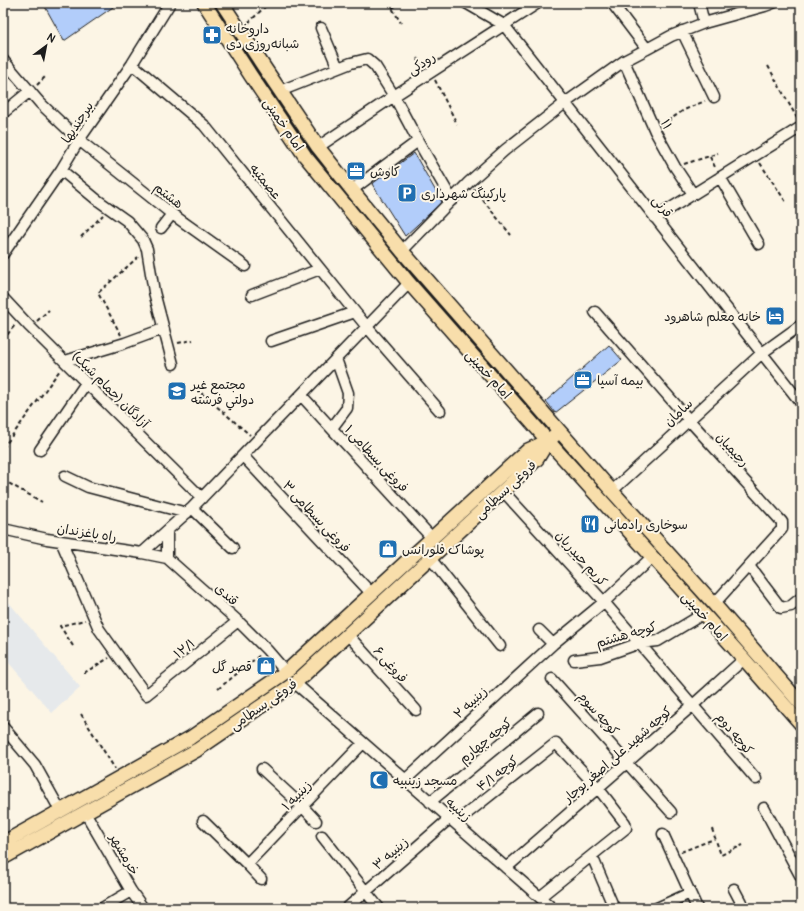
<svg xmlns="http://www.w3.org/2000/svg" width="804" height="911" viewBox="0 0 804 911" font-family="Pangolin,'Playpen Sans Arabic',sans-serif">
	<style>
		.built { fill: #e6e9eb }
		.building { fill: #b2cdfa; stroke: #1c1c1c }
		.lines { fill: none; stroke-linecap: round; stroke-linejoin: round }
		.minor-casing { stroke: #1c1c1c; stroke-width: 13 }
		.major-casing { stroke: #1c1c1c; stroke-width: 16 }
		.path { stroke: #1c1c1c; stroke-width: 2; stroke-dasharray: 4 3; stroke-linecap: butt }
		.minor { stroke: #fcf5e5; stroke-width: 10 }
		.major { stroke: #f8deab; stroke-width: 13 }
		.labels { text-anchor: middle; stroke-width: 4; stroke-linejoin: round; paint-order: stroke }
		.poi-label { font-size: 13px; fill: #1c1c1c; stroke: #fcf5e5; text-anchor: start }
		.street-label { font-size: 13px; fill: #1c1c1c; stroke: #fcf5e5 }
	</style>
	<rect width="100%" height="100%" fill="#fcf5e5"/>
	<filter id="ink" filterUnits="userSpaceOnUse"><feTurbulence type="fractalNoise" baseFrequency=".025" numOctaves="2"/><feDisplacementMap in="SourceGraphic" scale="8" xChannelSelector="R" yChannelSelector="G"/><feConvolveMatrix kernelMatrix="1 2 1 2 8 2 1 2 1" color-interpolation-filters="sRGB"/></filter>
	<g filter="url(#ink)">
		<path class="built" d="M 6,599 L 80,687 L 52,713 L 3,656 L 3,602 Z"/>
		<path class="building" d="M 3,3 L 10,3 L 8,6 L 3,11 Z
			M 43,3 L 110,3 L 113,7 L 64,41 Z
			M 414,153 L 442,202 L 405,236 L 372,184 Z
			M 609,345 L 622,360 L 555,413 L 546,401 Z"/>
		<g class="lines">
			<defs>
				<path id="minor" d="M 466,3 L 504,25 L 801,403
					M 612,3 L 647,49
					M 699,3 L 704,23
					M 321,28 L 338,68
					M 682,31 L 714,97
					M 3,60 L 40,103 L 79,140 L 172,214 L 245,266
					M 624,61 L 655,131 L 675,167 L 693,194
					M 132,64 L 204,125 L 367,327 L 440,411
					M 280,91 L 351,63 L 367,59 L 375,66 L 394,96 L 418,141 L 452,200
					M 3,113 L 30,91
					M 318,147 L 394,96 L 538,3
					M 61,170 L 96,199 L 127,221 L 143,240 L 147,249 L 154,292 L 173,364
					M 720,177 L 759,244
					M 352,190 L 418,141
					M 655,218 L 801,127
					M 161,228 L 172,214
					M 402,251 L 469,182 L 505,150 L 565,103 L 624,61 L 647,49 L 671,36 L 704,23 L 765,6 L 773,3
					M 3,254 L 61,170 L 79,140 L 132,64 L 170,3
					M 252,295 L 320,269
					M 3,298 L 30,327 L 202,498
					M 595,312 L 689,420 L 782,522 L 782,529 L 714,604
					M 271,341 L 355,312
					M 65,361 L 125,343 L 163,329
					M 301,395 L 432,538
					M 332,428 L 347,408 L 348,393 L 336,359
					M 40,450 L 86,383
					M 243,456 L 372,594
					M 65,476 L 88,487 L 187,513
					M 503,491 L 604,602 L 756,779
					M 612,491 L 762,353 L 801,325
					M 192,508 L 233,548
					M 3,529 L 47,539 L 142,553 L 167,558
					M 167,531 L 167,558 L 238,621 L 267,650 L 286,672
					M 61,541 L 99,629 L 146,695 L 238,621
					M 142,553 L 192,508 L 409,283
					M 430,558 L 500,646
					M 749,566 L 781,608 L 791,606 L 801,598
					M 539,630 L 553,644
					M 348,635 L 416,710
					M 574,660 L 600,657 L 640,643 L 658,641 L 703,614
					M 552,679 L 671,812
					M 295,683 L 552,908
					M 3,727 L 35,765 L 60,810
					M 262,769 L 302,806 L 316,821
					M 405,780 L 553,644 L 604,602 L 652,557
					M 430,802 L 538,713
					M 764,808 L 801,877
					M 85,812 L 131,891 L 143,908
					M 203,821 L 247,864 L 261,879
					M 455,823 L 556,743 L 598,788 L 625,823 L 626,828 L 540,897
					M 663,834 L 697,908
					M 322,836 L 366,892 L 379,908
					M 592,856 L 614,908
					M 247,864 L 363,743
					M 506,868 L 693,705 L 744,659
					M 734,889 L 744,908
					M 102,908 L 131,891
					M 347,908 L 450,818
					M 657,908 L 690,893"/>
				<path id="major" d="M 204,3 L 251,76 L 305,156 L 409,283 L 548,441 L 744,659 L 801,724
					M 222,3 L 266,70 L 318,147 L 352,190 L 402,251 L 612,491 L 714,604 L 801,704
					M 3,843 L 190,738 L 286,672 L 528,450 L 548,441 L 555,435
					M 3,858 L 197,750 L 295,683 L 503,491 L 537,459 L 548,441"/>
			</defs>
			<use href="#minor" class="minor-casing"/>
			<use href="#major" class="major-casing"/>
			<path class="path" d="M 389,3 L 401,23
				M 392,8 L 402,3
				M 248,23 L 269,3
				M 417,58 L 422,66
				M 768,66 L 797,118
				M 435,80 L 457,124
				M 37,85 L 45,77
				M 662,125 L 684,110 L 705,101
				M 710,157 L 716,169
				M 760,163 L 786,202
				M 684,164 L 710,156 L 718,153
				M 474,189 L 511,235
				M 81,237 L 103,215
				M 37,321 L 49,310
				M 121,335 L 98,293 L 138,257
				M 3,340 L 15,325
				M 178,343 L 193,340
				M 201,393 L 250,435
				M 3,448 L 60,370
				M 3,480 L 42,502
				M 3,489 L 7,483
				M 73,646 L 60,626 L 85,620
				M 84,673 L 109,658
				M 218,689 L 260,655
				M 81,714 L 115,769
				M 712,829 L 721,855 L 743,845
				M 681,852 L 714,839"/>
			<use href="#minor" class="minor"/>
			<use href="#major" class="major"/>
		</g>
	</g>
	<defs>
		<symbol id="pharmacy-square" viewBox="-11 -11 22 22"><rect x="-9" y="-9" width="18" height="18" rx="4" fill="#1f6fb2" stroke="#fcf5e5"/><path d="M-2-6h4v4h4v4h-4v4h-4v-4h-4v-4h4Z" fill="#fff"/></symbol>
		<symbol id="office-square" viewBox="-11 -11 22 22"><rect x="-9" y="-9" width="18" height="18" rx="4" fill="#1f6fb2" stroke="#fcf5e5"/><path d="M-6-3h4V-5.5h4V-3h4V5H-6ZM-1-4.5V-3h2v-1.5ZM-6 0V1H6V0Z" fill="#fff"/></symbol>
		<symbol id="parking-square" viewBox="-11 -11 22 22"><rect x="-9" y="-9" width="18" height="18" rx="4" fill="#1f6fb2" stroke="#fcf5e5"/><path d="M-3.5-5.5H1a3.5 3.5 0 0 1 0 7H-1V5.5H-3.5ZM-1-3.4V-.6H.8a1.4 1.4 0 0 0 0-2.8Z" fill="#fff"/></symbol>
		<symbol id="hotel-square" viewBox="-11 -11 22 22"><rect x="-9" y="-9" width="18" height="18" rx="4" fill="#1f6fb2" stroke="#fcf5e5"/><path d="M-6-4.5h1.5V1H6V5H4.5V3h-9V5H-6ZM-4 0a1.8 1.8 0 1 1 3.6 0ZM.5 0V-2.5h3Q6-2.5 6 0Z" fill="#fff"/></symbol>
		<symbol id="school-square" viewBox="-11 -11 22 22"><rect x="-9" y="-9" width="18" height="18" rx="4" fill="#1f6fb2" stroke="#fcf5e5"/><path d="M0-5L7-2L0 1L-7-2ZM-4 1L0 2.5L4 1V4Q0 6-4 4Z" fill="#fff"/></symbol>
		<symbol id="restaurant-square" viewBox="-11 -11 22 22"><rect x="-9" y="-9" width="18" height="18" rx="4" fill="#1f6fb2" stroke="#fcf5e5"/><path d="M-5-6h1v4h1v-4h1v4h1v-4h1v5L-1.5 .5V6h-2V.5L-5-1ZM5-6V6H3V1.5H1.5Q1.5-4 5-6Z" fill="#fff"/></symbol>
		<symbol id="shop-square" viewBox="-11 -11 22 22"><rect x="-9" y="-9" width="18" height="18" rx="4" fill="#1f6fb2" stroke="#fcf5e5"/><path d="M-5-2.5h2.3a2.7 3.5 0 0 1 5.4 0H5L5.5 6h-11ZM-1.5-2.5h3a1.5 2.3 0 0 0-3 0Z" fill="#fff"/></symbol>
		<symbol id="mosque-square" viewBox="-11 -11 22 22"><rect x="-9" y="-9" width="18" height="18" rx="4" fill="#1f6fb2" stroke="#fcf5e5"/><path d="M3.5-4.9A6 6 0 1 0 3.5 4.9A5 5 0 1 1 3.5-4.9Z" fill="#fff"/></symbol>
	</defs>
	<g fill-rule="evenodd">
		<use href="#pharmacy-square" x="201" y="24" width="22" height="22"/>
		<use href="#office-square" x="345" y="160" width="22" height="22"/>
		<use href="#parking-square" x="396" y="182" width="22" height="22"/>
		<use href="#hotel-square" x="764" y="305" width="22" height="22"/>
		<use href="#office-square" x="572" y="369" width="22" height="22"/>
		<use href="#school-square" x="166" y="380" width="22" height="22"/>
		<use href="#restaurant-square" x="579" y="513" width="22" height="22"/>
		<use href="#shop-square" x="377" y="538" width="22" height="22"/>
		<use href="#shop-square" x="255" y="655" width="22" height="22"/>
		<use href="#mosque-square" x="368" y="769" width="22" height="22"/>
	</g>
	<g class="labels">
		<g class="poi-label">
			<text x="226" y="33">داروخانه<tspan x="226" dy="15">شبانه‌روزی دی</tspan></text>
			<text x="370" y="176">کاوش</text>
			<text x="421" y="198">پارکینگ شهرداری</text>
			<text x="761" y="321" text-anchor="end">خانه معلم شاهرود</text>
			<text x="597" y="385">بیمه آسیا</text>
			<text x="191" y="389">مجتمع غير<tspan x="191" dy="15">دولتي فرشته</tspan></text>
			<text x="604" y="529">سوخاری رادمانی</text>
			<text x="402" y="554">پوشاک فلورانس</text>
			<text x="252" y="671" text-anchor="end">قصر گل</text>
			<text x="393" y="785">مسجد زینبیه</text>
		</g>
		<g class="street-label">
			<text transform="translate(421 63) rotate(-33)" y="5">رودکی</text>
			<text transform="translate(77 122) rotate(-57)" y="5">بیرجندیها</text>
			<text transform="translate(284 124) rotate(56)" y="5">امام خمینی</text>
			<text transform="translate(667 124) rotate(64)" y="5">۱۱</text>
			<text transform="translate(266 181) rotate(51)" y="5">عصمتیه</text>
			<text transform="translate(169 195) rotate(38)" y="5">هشتم</text>
			<text transform="translate(663 206) rotate(52)" y="5">قرنی</text>
			<text transform="translate(489 374) rotate(48)" y="5">امام خمینی</text>
			<text transform="translate(111 389) rotate(45)" y="5">آزادگان (حمام شیک)</text>
			<text transform="translate(678 412) rotate(-43)" y="5">سامان</text>
			<text transform="translate(733 449) rotate(47)" y="5">رحیمیان</text>
			<text transform="translate(377 458) rotate(47)" y="5">فروغی بسطامی ۱</text>
			<text transform="translate(505 489) rotate(-43)" y="5">فروغی بسطامی</text>
			<text transform="translate(317 516) rotate(47)" y="5">فروغی بسطامی ۳</text>
			<text transform="translate(87 532) rotate(9)" y="5">راه باغزندان</text>
			<text transform="translate(582 558) rotate(48)" y="5">کریم حیدریان</text>
			<text transform="translate(227 594) rotate(41)" y="5">قندی</text>
			<text transform="translate(705 616) rotate(48)" y="5">امام خمینی</text>
			<text transform="translate(626 634) rotate(-16)" y="5">کوچه هشتم</text>
			<text transform="translate(184 648) rotate(-39)" y="5">۱۲/۱</text>
			<text transform="translate(391 664) rotate(48)" y="5">فروغی ۶</text>
			<text transform="translate(470 702) rotate(-43)" y="5">زینبیه ۲</text>
			<text transform="translate(263 704) rotate(-35)" y="5">فروغی بسطامی</text>
			<text transform="translate(599 713) rotate(48)" y="5">کوچه سوم</text>
			<text transform="translate(735 733) rotate(50)" y="5">کوچه دوم</text>
			<text transform="translate(485 740) rotate(-39)" y="5">کوچه چهارم</text>
			<text transform="translate(617 754) rotate(-41)" y="5">کوچه شهید علی اصغر بوجار</text>
			<text transform="translate(497 773) rotate(-38)" y="5">کوچه ۴/۱</text>
			<text transform="translate(296 795) rotate(-46)" y="5">زینبیه ۱</text>
			<text transform="translate(459 809) rotate(41)" y="5">زینبیه</text>
			<text transform="translate(390 853) rotate(-41)" y="5">زینبیه ۳</text>
			<text transform="translate(125 854) rotate(60)" y="5">خرمشهر</text>
		</g>
	</g>
	<rect width="804" height="911" fill="none" stroke="#fcf5e5" stroke-width="16"/>
	<rect x="8" y="8" width="788" height="895" fill="none" stroke="#1c1c1c" stroke-width="1.5" filter="url(#ink)"/>
	<g transform="translate(46 46) rotate(32)" stroke="#fcf5e5" stroke-width="3" paint-order="stroke">
	<path d="M0-3L7 15L0 10L-7 15Z" fill="#1c1c1c"/>
	<text y="-6" font-size="11" font-weight="bold" text-anchor="middle" fill="#1c1c1c">N</text>
	</g>
</svg>
